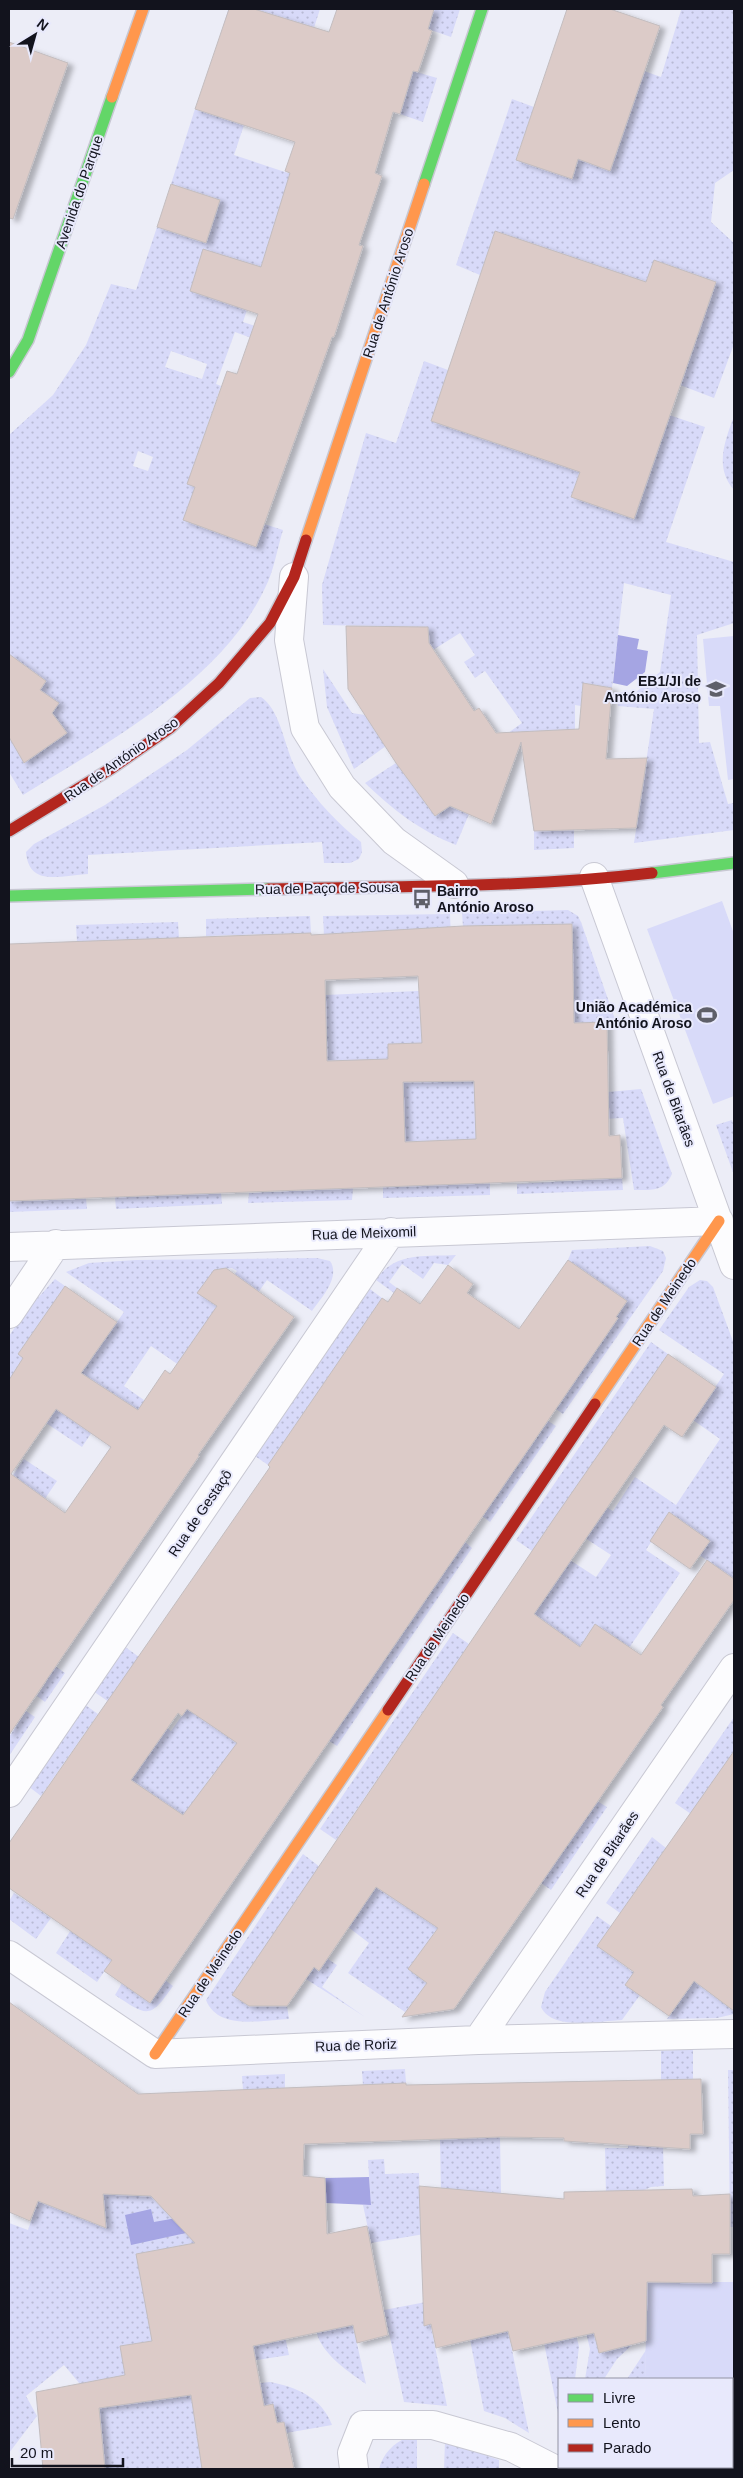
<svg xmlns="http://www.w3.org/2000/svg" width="743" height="2478" viewBox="0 0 743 2478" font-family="Helvetica,sans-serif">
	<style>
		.grass { fill: url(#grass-dots); fill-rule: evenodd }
		.pitch { fill: #d8daf9 }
		.water { fill: #a5a5e3 }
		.building { fill: #dccbc8; stroke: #c3bdbf; fill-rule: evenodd; filter: url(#shadow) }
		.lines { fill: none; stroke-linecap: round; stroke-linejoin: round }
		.street-casing { stroke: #c8c8d3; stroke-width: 30 }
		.fast-casing { stroke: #c8c8d3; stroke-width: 14 }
		.slow-casing { stroke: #c8c8d3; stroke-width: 14 }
		.jam-casing { stroke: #c8c8d3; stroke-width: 14 }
		.street { stroke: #fcfcfe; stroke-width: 28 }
		.fast { stroke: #63d668; stroke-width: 11 }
		.slow { stroke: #ff974d; stroke-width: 11 }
		.jam { stroke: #b3261e; stroke-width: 11 }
		.labels { text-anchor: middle; stroke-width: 4; stroke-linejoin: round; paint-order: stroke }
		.street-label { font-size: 14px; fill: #12131d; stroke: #e8e9fc }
		.poi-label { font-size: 14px; font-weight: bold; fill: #12131d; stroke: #e8e9fc; text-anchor: end }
	</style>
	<defs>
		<pattern id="grass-dots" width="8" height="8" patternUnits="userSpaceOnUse" patternTransform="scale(1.25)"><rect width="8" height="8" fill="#d8daf9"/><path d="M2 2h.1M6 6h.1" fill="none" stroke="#b8bad5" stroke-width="1.8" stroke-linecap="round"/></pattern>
		<filter id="shadow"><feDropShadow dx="5.5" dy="3" stdDeviation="2.5" flood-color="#0004"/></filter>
	</defs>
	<rect width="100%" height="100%" fill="#ecedf7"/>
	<path class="grass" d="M 254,9 L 320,9 L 311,37 L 217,46 L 228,10 L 280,27 L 282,18 Z
		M 434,9 L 460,9 L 451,37 L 428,29 Z
		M 680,9 L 734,9 L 734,170 L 715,183 L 711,222 L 734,243 L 734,344 L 714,398 L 680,385 L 716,282 L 654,260 L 631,325 L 610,270 L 495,231 L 480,275 L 456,265 L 512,99 L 534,107 L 516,159 L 572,178 L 578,159 L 610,171 L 644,71 L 661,77 L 681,10 Z
		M 413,71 L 437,78 L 423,122 L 400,114 Z
		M 195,109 L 244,125 L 234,155 L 291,174 L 243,322 L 277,333 L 273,346 L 235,332 L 216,384 L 221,386 L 192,471 L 264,524 L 283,530 C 277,549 274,571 265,588 C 222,681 107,743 23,795 L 9,772 L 9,737 L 24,763 L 67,733 L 52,713 L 58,703 L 40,690 L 46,681 L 20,662 L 9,676 L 9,435 L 53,395 L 86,345 L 111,284 L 136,290 L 157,227 L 206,243 L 220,200 L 171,184 ZM 171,351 L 207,364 L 202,379 L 165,367 ZM 138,451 L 153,457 L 148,471 L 133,466 Z
		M 424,361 L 448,370 L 431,421 L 546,460 L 593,434 L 571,497 L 669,415 L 705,427 L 666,542 L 734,562 L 734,623 L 697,635 L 699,743 L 710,742 L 728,804 L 734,803 L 734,830 L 634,843 L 654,709 L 618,706 L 619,692 L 635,693 L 660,672 L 671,595 L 624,583 L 612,688 L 583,683 L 581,706 L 575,705 L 575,729 L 525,732 L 513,764 L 488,747 L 522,723 L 485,671 L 475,678 L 464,662 L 475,655 L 460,633 L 433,650 L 429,643 L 428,627 L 323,625 L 322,585 L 366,433 L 396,443 Z
		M 734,416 L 734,490 C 714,467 725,441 734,416 Z
		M 323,669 L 352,713 L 365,715 L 386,746 L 354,769 L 327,707 Z
		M 261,697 C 283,712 284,753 301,778 C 317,801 339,825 361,842 L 362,852 L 359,859 L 350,863 L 324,863 L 322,842 L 88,855 L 88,874 C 62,875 29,888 26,852 L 34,844 L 105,805 L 187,750 L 250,698 Z
		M 396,763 L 435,816 L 450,806 L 469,814 L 456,845 C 420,831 393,810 365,783 Z
		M 574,829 L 574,848 L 534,850 L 534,831 Z
		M 568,910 L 578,916 L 581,922 L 616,1022 L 518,1025 L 463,926 L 462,913 Z
		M 450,914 L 454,1019 L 421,1019 L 422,1043 L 408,1058 L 408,1082 L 430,1082 L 494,1056 L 476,1139 L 405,1142 L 327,1061 L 325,995 L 441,990 L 438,929 L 324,935 L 323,916 Z
		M 310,916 L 311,933 L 206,936 L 206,919 Z
		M 178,922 L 179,938 L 77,942 L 76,925 Z
		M 641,1089 L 672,1174 C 664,1192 652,1190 634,1190 L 623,1118 L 563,1121 L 608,1092 Z
		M 732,1120 L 734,1127 L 734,1175 L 716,1125 Z
		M 622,1178 L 623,1190 L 517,1194 L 517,1184 Z
		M 490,1182 L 490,1195 L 383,1198 L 383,1187 Z
		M 353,1188 L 352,1200 L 248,1203 L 249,1193 Z
		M 221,1193 L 222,1204 L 116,1209 L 115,1197 Z
		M 86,1198 L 87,1209 L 9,1212 L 9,1201 Z
		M 650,1246 L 663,1251 L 666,1258 L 663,1271 L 563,1414 L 556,1409 L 618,1318 L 574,1265 L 568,1260 L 572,1250 Z
		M 456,1255 L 448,1265 L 434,1263 L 423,1279 L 402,1264 L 389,1282 L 397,1288 L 394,1293 L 376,1280 C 395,1251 425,1257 456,1255 Z
		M 317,1258 L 330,1261 C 341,1277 321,1298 312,1311 L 267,1280 L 238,1321 L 189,1372 L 151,1346 L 124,1386 L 174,1421 L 129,1460 L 107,1445 L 123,1423 L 106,1411 L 116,1396 L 101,1386 L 104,1414 L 82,1447 L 46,1423 L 124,1312 L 66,1272 L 89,1263 L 136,1260 ZM 232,1268 L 237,1271 L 214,1304 L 198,1293 L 214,1270 Z
		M 55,1279 L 65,1286 L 18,1354 L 23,1358 L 9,1380 L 9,1336 L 27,1310 Z
		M 700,1280 L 707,1281 L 713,1287 L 734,1344 L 734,1579 L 660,1528 L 646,1550 L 680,1573 L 629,1648 L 595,1624 L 576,1652 L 534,1614 L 570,1560 L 596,1577 L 611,1555 L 585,1538 L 606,1507 L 613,1511 L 635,1477 L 676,1505 L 720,1439 L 693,1420 L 724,1374 L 659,1330 L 689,1287 Z
		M 370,1289 L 382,1298 L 268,1465 L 255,1456 Z
		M 651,1342 L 668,1354 L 532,1551 L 516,1540 Z
		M 548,1421 L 556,1426 L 490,1522 L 482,1516 Z
		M 24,1459 L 57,1481 L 9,1552 L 9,1481 Z
		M 465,1542 L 472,1548 L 337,1746 L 329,1741 Z
		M 9,1633 L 65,1673 L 45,1702 L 37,1696 L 47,1681 L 9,1655 Z
		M 453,1633 L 469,1644 L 336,1840 L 320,1829 Z
		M 124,1646 L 139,1657 L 145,1713 L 171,1731 L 196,1696 L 230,1738 L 252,1754 L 229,1787 L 212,1775 L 184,1817 L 131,1780 L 135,1720 L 93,1691 Z
		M 84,1704 L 98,1714 L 41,1796 L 28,1786 Z
		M 26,1711 L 35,1717 L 9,1756 L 9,1737 Z
		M 734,1717 L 734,1752 L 691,1814 L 675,1803 Z
		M 597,1801 L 607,1807 L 551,1890 L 541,1883 Z
		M 652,1837 L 666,1848 L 620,1913 L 606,1903 Z
		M 303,1854 L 320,1867 L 232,1995 L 249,2006 L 287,2006 L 289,2019 C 263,2020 218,2031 206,2000 Z
		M 376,1887 L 452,1908 L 408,1969 L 427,1983 L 405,2012 L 348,1973 L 369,1943 L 348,1927 Z
		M 14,1893 L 51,1918 L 36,1939 L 9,1919 L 9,1901 Z
		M 597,1916 L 611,1926 L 597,1946 L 634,1973 L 625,1985 L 640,1995 L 622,2020 C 599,2021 552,2031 541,2007 L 545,1992 Z
		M 78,1919 L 113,1959 L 97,1982 L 56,1953 Z
		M 322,1955 L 337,1965 L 322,1987 L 365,2017 L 306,1979 Z
		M 165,1980 L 173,1986 C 150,2019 148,2017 115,1995 L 122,1983 Z
		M 694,1981 L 724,2003 L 734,1990 L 734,2014 L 717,2018 L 667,2019 Z
		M 693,2049 L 693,2079 L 661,2080 L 661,2051 Z
		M 405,2069 L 406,2083 L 363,2085 L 362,2071 Z
		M 728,2070 L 734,2070 L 734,2227 L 730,2227 Z
		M 285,2074 L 285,2088 L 243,2090 L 242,2076 Z
		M 500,2137 L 501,2193 L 441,2195 L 440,2139 Z
		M 663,2143 L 664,2186 L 651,2187 L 629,2197 L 606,2196 L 605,2148 L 628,2148 L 628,2145 Z
		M 384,2159 L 385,2174 L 419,2173 L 420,2208 L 448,2230 L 371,2243 L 363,2205 L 371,2205 L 368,2160 Z
		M 103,2194 L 152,2196 L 197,2243 L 136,2254 L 276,2295 L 289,2355 L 245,2362 L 130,2403 L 191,2395 L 234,2467 L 220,2469 L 105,2469 L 100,2421 L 100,2381 L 80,2384 L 64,2365 L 26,2396 L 37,2416 L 9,2453 L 9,2223 L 28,2230 L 38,2201 L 106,2228 Z
		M 347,2299 L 366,2384 C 349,2372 326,2357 318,2337 C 315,2328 314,2317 312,2307 Z
		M 426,2302 L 447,2406 L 404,2402 L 384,2310 Z
		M 503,2306 L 529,2433 L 505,2418 L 484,2411 L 465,2314 Z
		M 591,2318 L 599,2353 L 632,2345 L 617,2359 L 604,2379 L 585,2379 L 590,2349 L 583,2320 Z
		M 573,2321 L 579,2347 L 575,2379 L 559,2379 L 559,2418 L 541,2328 Z
		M 646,2350 L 645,2379 L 627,2379 Z
		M 270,2382 C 297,2387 322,2398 332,2425 L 286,2433 L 283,2422 L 277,2423 L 273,2404 L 264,2406 L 260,2383 Z
		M 408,2437 L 417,2439 L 417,2469 L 379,2469 C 383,2454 393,2443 408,2437 Z
		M 445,2441 L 499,2460 L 499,2469 L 444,2469 Z"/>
	<path class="pitch" d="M 734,636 L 734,779 L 728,780 L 720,706 L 709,706 L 703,639 Z
		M 722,901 L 734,934 L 734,1096 L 713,1104 L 647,929 Z
		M 647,2282 L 734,2282 L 734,2469 L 643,2469 L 643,2467 L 732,2467 L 732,2379 L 645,2379 Z"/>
	<path class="water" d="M 618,635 L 639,639 L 637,649 L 648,651 L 645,672 L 627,686 L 613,683 Z
		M 369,2177 L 371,2205 L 326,2203 L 325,2178 Z
		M 151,2209 L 154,2222 L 182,2217 L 186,2233 L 131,2245 L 125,2215 Z"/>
	<path class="building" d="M 229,9 L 254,9 L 329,32 L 337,9 L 434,9 L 428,29 L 432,31 L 418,72 L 413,71 L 400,114 L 393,112 L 375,173 L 382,176 L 359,245 L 363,246 L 334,337 L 332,337 L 256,547 L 183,520 L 195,487 L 187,484 L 227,371 L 237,374 L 258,314 L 190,291 L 203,249 L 261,267 L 290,173 L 285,171 L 295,142 L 195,109 Z
		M 567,9 L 610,9 L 660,26 L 610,171 L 578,159 L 572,179 L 516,160 Z
		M 9,42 L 68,63 L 13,219 L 9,218 Z
		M 171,184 L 220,200 L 206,243 L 157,227 Z
		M 495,231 L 646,282 L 654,260 L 716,282 L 634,519 L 571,497 L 580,472 L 431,421 Z
		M 346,626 L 428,627 L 429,643 L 474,711 L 479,708 L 496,733 L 579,729 L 583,683 L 612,688 L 606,759 L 647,758 L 636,828 L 534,831 L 521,742 L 491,824 L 450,806 L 435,816 L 396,763 L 348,689 Z
		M 9,654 L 46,681 L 40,690 L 59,703 L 52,713 L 67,733 L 24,763 L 9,737 Z
		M 572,924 L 574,1023 L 607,1022 L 609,1136 L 620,1135 L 622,1178 L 9,1201 L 9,944 L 311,933 L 311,935 L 463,926 ZM 418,976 L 422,1043 L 388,1044 L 388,1059 L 327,1061 L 325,980 ZM 474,1081 L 476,1139 L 405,1142 L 403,1082 Z
		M 568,1260 L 627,1301 L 616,1317 L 618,1318 L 150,2003 L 104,1971 L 112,1960 L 9,1888 L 9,1843 L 270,1467 L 268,1465 L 382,1298 L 388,1302 L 397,1288 L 420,1304 L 448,1265 L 473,1284 L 467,1293 L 519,1329 ZM 187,1709 L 237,1743 L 183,1815 L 131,1780 L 178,1713 L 182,1716 Z
		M 226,1268 L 294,1317 L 198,1455 L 199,1456 L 9,1735 L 9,1380 L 23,1358 L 18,1354 L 65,1286 L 117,1322 L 81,1373 L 138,1410 L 165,1370 L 170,1374 L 217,1306 L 197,1293 L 214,1270 ZM 56,1409 L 111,1447 L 65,1513 L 11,1474 Z
		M 668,1354 L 716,1387 L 682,1437 L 664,1425 L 534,1614 L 580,1647 L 595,1624 L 641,1655 L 707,1560 L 734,1579 L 734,1600 L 661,1705 L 663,1707 L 454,2009 L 402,2017 L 427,1983 L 408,1969 L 438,1928 L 376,1887 L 319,1971 L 314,1967 L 287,2006 L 249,2006 L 232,1995 L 555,1517 Z
		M 669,1512 L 710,1541 L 690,1569 L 650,1541 Z
		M 734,1751 L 734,2011 L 694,1981 L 669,2016 L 625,1985 L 634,1972 L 597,1946 Z
		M 9,2002 L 138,2094 L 406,2083 L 406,2085 L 701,2079 L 703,2134 L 690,2134 L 690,2149 L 564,2141 L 564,2138 L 500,2137 L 304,2144 L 303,2176 L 325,2178 L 327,2234 L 367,2226 L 388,2335 L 357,2343 L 353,2325 L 253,2346 L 264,2406 L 273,2404 L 277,2423 L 284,2422 L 294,2469 L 202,2469 L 191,2395 L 99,2408 L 105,2469 L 43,2469 L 36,2392 L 125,2375 L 120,2346 L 152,2341 L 136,2254 L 195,2243 L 151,2196 L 103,2194 L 106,2228 L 38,2201 L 30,2221 L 9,2212 Z
		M 419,2186 L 564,2199 L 564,2192 L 692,2189 L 693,2196 L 730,2194 L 730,2254 L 712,2254 L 712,2283 L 647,2282 L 646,2341 L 599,2353 L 594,2333 L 513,2351 L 508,2331 L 436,2348 L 431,2324 L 424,2326 Z"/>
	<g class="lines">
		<defs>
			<path id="street" d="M 294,577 L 289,640 L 305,728 L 342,787 L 394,841 L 454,884
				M 594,877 L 734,1265
				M 9,1247 L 719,1221
				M 9,1314 L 56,1244
				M 9,1793 L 391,1232
				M 9,1955 L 155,2054 L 478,2040 L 734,2034
				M 478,2040 L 734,1668
				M 354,2469 L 352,2453 L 363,2425 L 433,2425 L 511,2447 L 554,2469"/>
			<path id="fast" d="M 424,184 L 482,9
				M 9,372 L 28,340 L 112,97
				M 652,873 L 734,863
				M 9,896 L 268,889"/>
			<path id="slow" d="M 112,97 L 143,9
				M 306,540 L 424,184
				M 595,1404 L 719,1221
				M 155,2054 L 388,1710"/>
			<path id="jam" d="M 9,831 L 112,768 L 170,728 L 219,683 L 270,623 L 294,577 L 306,540
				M 268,889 C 396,886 525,888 652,873
				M 388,1710 L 595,1404"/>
		</defs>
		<use href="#street" class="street-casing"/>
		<use href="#fast" class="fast-casing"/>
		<use href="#slow" class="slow-casing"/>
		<use href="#jam" class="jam-casing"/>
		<use href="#street" class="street"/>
		<use href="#fast" class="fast"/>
		<use href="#slow" class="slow"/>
		<use href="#jam" class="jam"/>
	</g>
	<defs>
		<symbol id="school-bare" viewBox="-9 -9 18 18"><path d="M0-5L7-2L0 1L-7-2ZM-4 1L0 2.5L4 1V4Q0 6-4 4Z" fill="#5e5f69" stroke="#e8e9fc" stroke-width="2.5" paint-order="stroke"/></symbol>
		<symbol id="bus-bare" viewBox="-9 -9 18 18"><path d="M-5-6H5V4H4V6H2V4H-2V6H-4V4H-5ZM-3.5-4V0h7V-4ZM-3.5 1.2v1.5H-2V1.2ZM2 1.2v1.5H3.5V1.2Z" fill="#5e5f69" stroke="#e8e9fc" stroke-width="2.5" paint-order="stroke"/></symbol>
		<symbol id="stadium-bare" viewBox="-9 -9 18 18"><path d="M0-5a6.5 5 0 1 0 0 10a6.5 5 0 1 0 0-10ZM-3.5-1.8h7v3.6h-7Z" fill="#5e5f69" stroke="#e8e9fc" stroke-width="2.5" paint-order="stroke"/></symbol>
	</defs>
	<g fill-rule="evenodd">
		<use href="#school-bare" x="702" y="675" width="28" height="28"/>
		<use href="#bus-bare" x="408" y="885" width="28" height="28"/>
		<use href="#stadium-bare" x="693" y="1001" width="28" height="28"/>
	</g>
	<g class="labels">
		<g class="street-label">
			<text transform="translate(79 192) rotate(-71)" y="5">Avenida do Parque</text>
			<text transform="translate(388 293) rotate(-72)" y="5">Rua de António Aroso</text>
			<text transform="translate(121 759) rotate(-35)" y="5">Rua de António Aroso</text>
			<text transform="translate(327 888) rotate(-1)" y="5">Rua de Paço de Sousa</text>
			<text transform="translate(674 1099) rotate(70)" y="5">Rua de Bitarães</text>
			<text transform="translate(364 1233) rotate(-2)" y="5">Rua de Meixomil</text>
			<text transform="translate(664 1302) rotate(-56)" y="5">Rua de Meinedo</text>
			<text transform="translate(200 1513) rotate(-56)" y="5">Rua de Gestaçô</text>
			<text transform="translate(437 1637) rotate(-56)" y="5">Rua de Meinedo</text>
			<text transform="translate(607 1854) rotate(-56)" y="5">Rua de Bitarães</text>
			<text transform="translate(210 1973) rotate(-56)" y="5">Rua de Meinedo</text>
			<text transform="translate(356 2045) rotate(-2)" y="5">Rua de Roriz</text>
		</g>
		<g class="poi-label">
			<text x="701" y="686">EB1/JI de<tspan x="701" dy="16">António Aroso</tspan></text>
			<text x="437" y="896" text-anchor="start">Bairro<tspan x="437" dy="16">António Aroso</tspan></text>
			<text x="692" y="1012">União Académica<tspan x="692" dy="16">António Aroso</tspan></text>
		</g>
	</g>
	<rect width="743" height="2478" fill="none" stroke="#12131d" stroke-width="20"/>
	<rect x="558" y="2378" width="175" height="90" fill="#e8e9fc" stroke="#9293a3"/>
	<rect x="568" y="2394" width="25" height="8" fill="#63d668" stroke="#9293a3"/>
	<text x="603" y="2403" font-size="15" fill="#12131d">Livre</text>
	<rect x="568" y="2419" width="25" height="8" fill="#ff974d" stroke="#9293a3"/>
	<text x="603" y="2428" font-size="15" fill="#12131d">Lento</text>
	<rect x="568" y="2444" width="25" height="8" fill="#b3261e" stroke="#9293a3"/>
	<text x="603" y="2453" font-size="15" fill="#12131d">Parado</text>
	<g transform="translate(35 35) rotate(37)" stroke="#e8e9fc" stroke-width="4" paint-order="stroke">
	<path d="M0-4L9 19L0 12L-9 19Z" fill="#12131d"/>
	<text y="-8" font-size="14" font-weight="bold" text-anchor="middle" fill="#12131d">N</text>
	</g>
	<path d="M12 2458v8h111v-8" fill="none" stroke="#12131d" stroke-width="2.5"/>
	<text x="20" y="2458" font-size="15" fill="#12131d" stroke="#e8e9fc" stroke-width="4" paint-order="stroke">20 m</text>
</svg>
